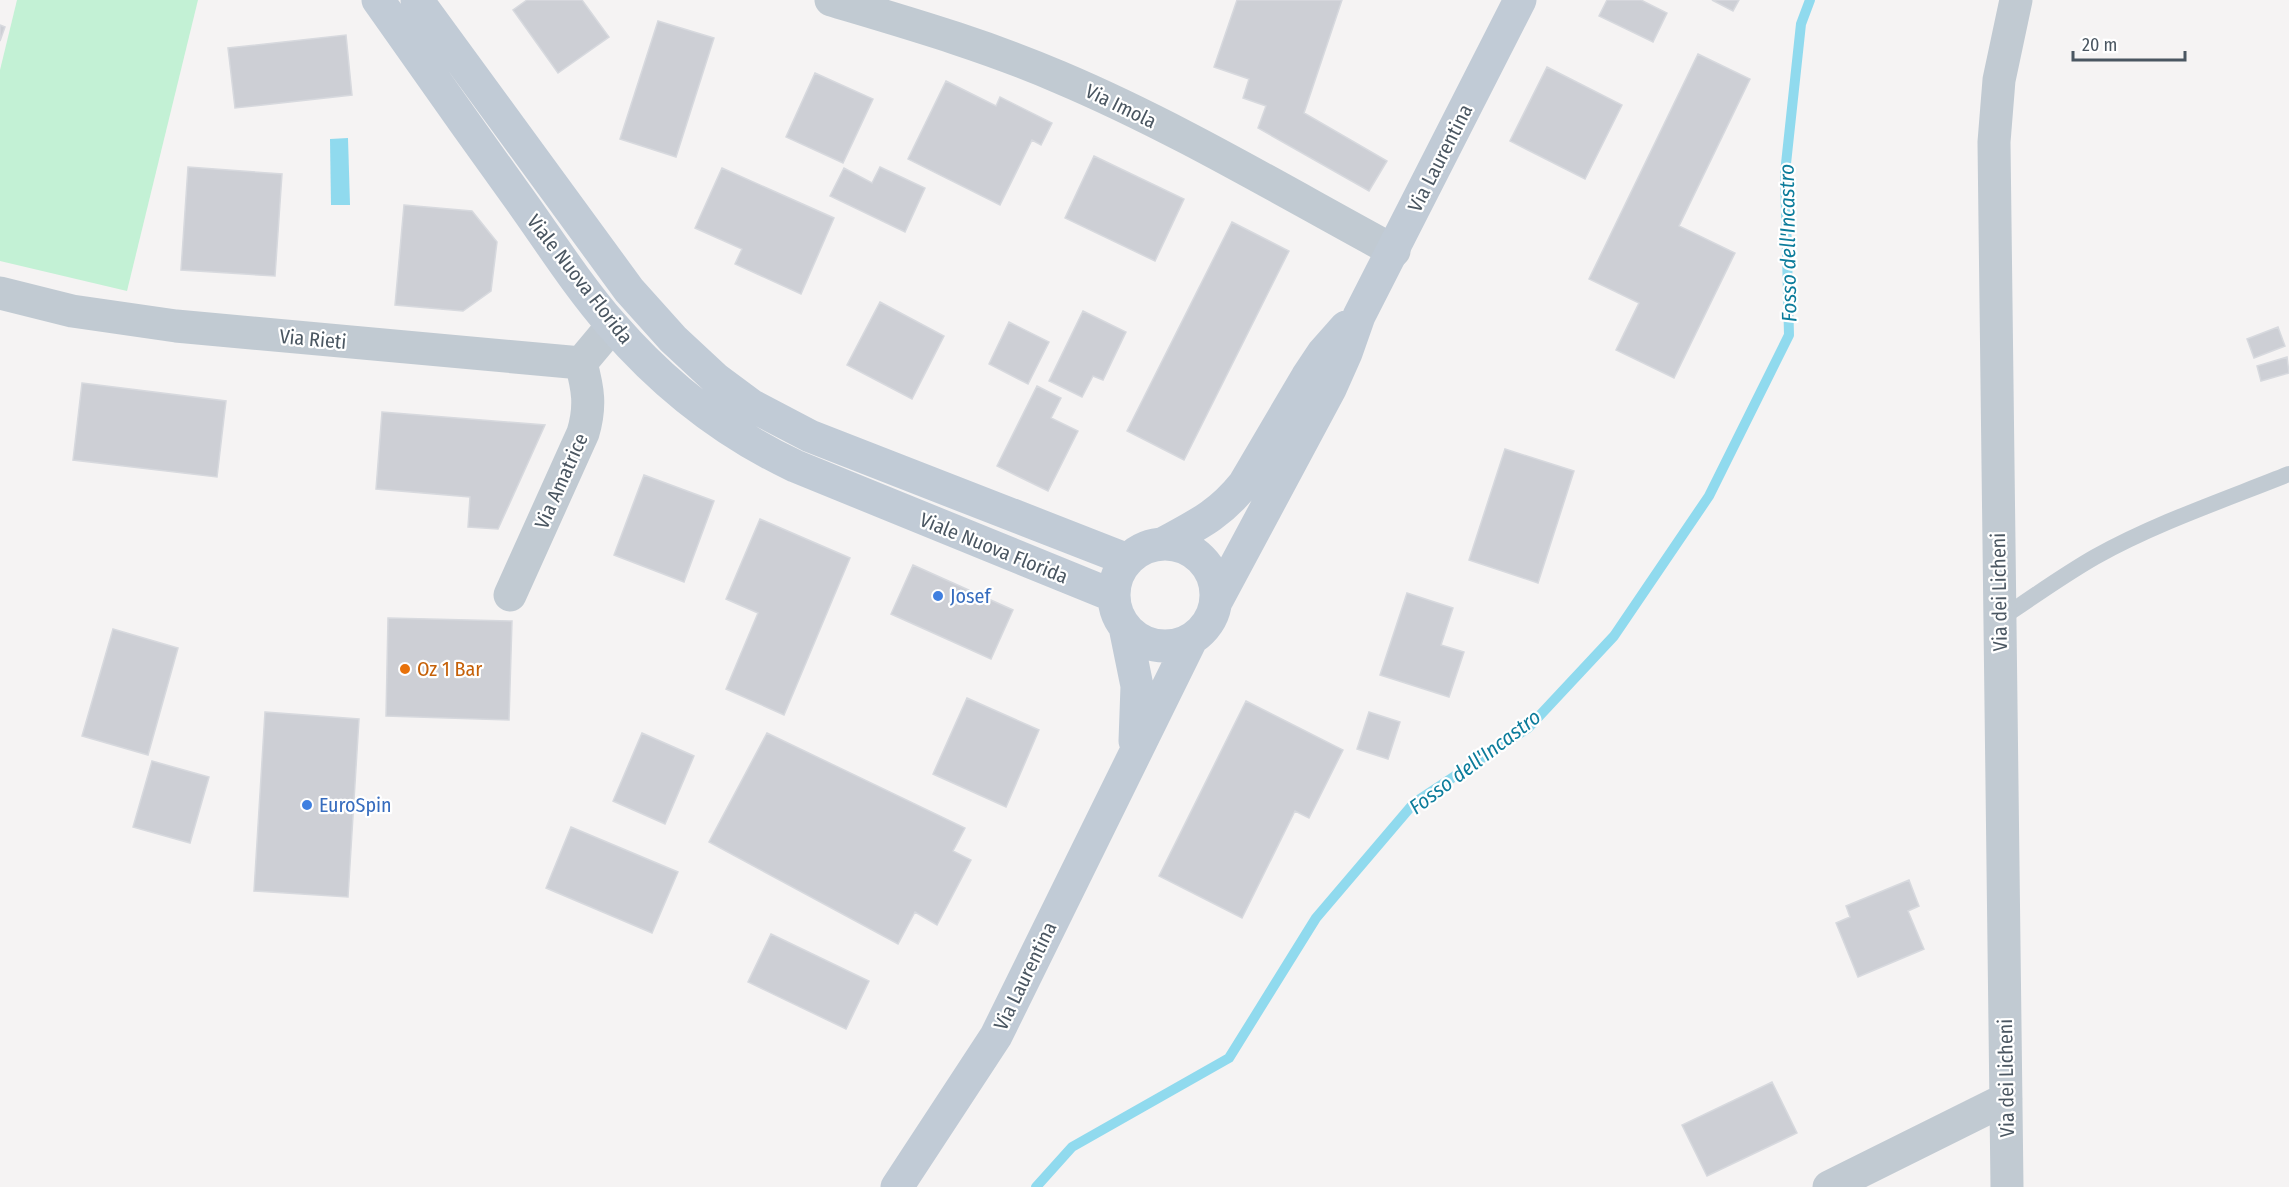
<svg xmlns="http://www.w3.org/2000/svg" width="2289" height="1187" viewBox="0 0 2289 1187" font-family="'Fira Sans Condensed',sans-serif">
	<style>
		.green { fill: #c3f1d5 }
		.water { fill: #90daee }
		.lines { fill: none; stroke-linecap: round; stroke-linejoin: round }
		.stream { stroke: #90daee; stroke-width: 10 }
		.building { fill: #cdcfd5; stroke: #d7d9de; stroke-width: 1.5 }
		.lane { stroke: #c1cad2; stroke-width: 16 }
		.street { stroke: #c1cad2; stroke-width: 33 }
		.secondary { stroke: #c1cbd6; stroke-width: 33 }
		.shop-dot { fill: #3f7fe0; stroke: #fff; stroke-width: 2 }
		.food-dot { fill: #e8710a; stroke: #fff; stroke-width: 2 }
		.labels { text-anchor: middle; stroke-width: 4.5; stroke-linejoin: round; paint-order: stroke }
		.street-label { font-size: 20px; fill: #4a5661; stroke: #fff }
		.shop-label { font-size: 20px; fill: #366cbe; stroke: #fff; text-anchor: start }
		.food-label { font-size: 20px; fill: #c56008; stroke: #fff; text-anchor: start }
		.water-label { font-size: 21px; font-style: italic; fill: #0c7c9b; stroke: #fff }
	</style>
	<rect width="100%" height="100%" fill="#f5f3f3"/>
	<path class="green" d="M 17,0 L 198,0 L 127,291 L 0,261 L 0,70 Z"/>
	<path class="water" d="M 348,138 L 350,205 L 331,205 L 330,139 Z"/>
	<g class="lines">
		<path class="stream" d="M 1036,1187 L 1072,1147 L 1229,1058 L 1316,918 L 1414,803 L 1528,728 L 1614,636 L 1709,496 L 1789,335 L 1785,173 L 1801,24 L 1810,0"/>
	</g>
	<path class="building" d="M 527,0 L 582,0 L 609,37 L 558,73 L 513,10 Z
		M 1237,0 L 1342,0 L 1304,113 L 1387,161 L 1369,191 L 1258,128 L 1266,106 L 1243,98 L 1249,79 L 1214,67 Z
		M 1607,0 L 1641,0 L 1667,13 L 1653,42 L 1599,16 Z
		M 1712,0 L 1739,0 L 1733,11 Z
		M 658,21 L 714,38 L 676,157 L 620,139 Z
		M 0,25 L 5,27 L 0,41 Z
		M 346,35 L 352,95 L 235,108 L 228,48 Z
		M 1698,54 L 1750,79 L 1679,226 L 1735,253 L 1674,378 L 1616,350 L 1639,303 L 1589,279 Z
		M 1547,67 L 1622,105 L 1585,179 L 1510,141 Z
		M 815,73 L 873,99 L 843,163 L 786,137 Z
		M 946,81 L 996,106 L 1000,97 L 1052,123 L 1041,145 L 1032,140 L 1000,205 L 908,159 Z
		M 1094,156 L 1184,199 L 1155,261 L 1065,218 Z
		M 188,167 L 282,174 L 275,276 L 181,270 Z
		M 880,167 L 925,188 L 905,232 L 830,196 L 844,168 L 872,183 Z
		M 722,168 L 834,218 L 801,294 L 735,264 L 742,249 L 695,228 Z
		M 404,205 L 472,211 L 497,242 L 491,291 L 463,311 L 395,305 Z
		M 1232,222 L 1289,251 L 1184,460 L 1127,431 Z
		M 880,302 L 944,336 L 912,399 L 847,365 Z
		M 1083,311 L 1126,332 L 1103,380 L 1093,376 L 1082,397 L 1049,381 Z
		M 1009,322 L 1049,342 L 1028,384 L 989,364 Z
		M 2278,327 L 2285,346 L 2254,358 L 2247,339 Z
		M 2287,357 L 2289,373 L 2261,381 L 2257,366 Z
		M 82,383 L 226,401 L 217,477 L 73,460 Z
		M 1037,386 L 1061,398 L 1051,418 L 1078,431 L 1048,491 L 997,466 Z
		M 382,412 L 545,425 L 498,529 L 468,527 L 470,497 L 376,489 Z
		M 1505,449 L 1574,471 L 1538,583 L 1469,560 Z
		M 644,475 L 714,501 L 684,582 L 614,555 Z
		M 760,519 L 850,558 L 784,715 L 726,689 L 758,613 L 726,599 Z
		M 913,565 L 1013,610 L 991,659 L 891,614 Z
		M 1407,593 L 1453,608 L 1441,645 L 1464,652 L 1449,697 L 1380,675 Z
		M 388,618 L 512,621 L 509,720 L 386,716 Z
		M 113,629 L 178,648 L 148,755 L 82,736 Z
		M 967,698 L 1039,730 L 1006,807 L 933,774 Z
		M 1246,701 L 1343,750 L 1309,818 L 1295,811 L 1242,918 L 1159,876 Z
		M 265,712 L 359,719 L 348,897 L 254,891 Z
		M 1369,712 L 1400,722 L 1388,759 L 1357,749 Z
		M 642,733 L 694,756 L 665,824 L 613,801 Z
		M 767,733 L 965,828 L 953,851 L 971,860 L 937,925 L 915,912 L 898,944 L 709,842 Z
		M 152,761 L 209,777 L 190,843 L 133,827 Z
		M 571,827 L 678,872 L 652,933 L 546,888 Z
		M 1909,880 L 1919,906 L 1908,911 L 1924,949 L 1858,977 L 1836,923 L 1850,917 L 1846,906 Z
		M 771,934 L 869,981 L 846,1029 L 748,982 Z
		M 1772,1082 L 1797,1133 L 1707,1176 L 1682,1125 Z"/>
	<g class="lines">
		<path class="lane" d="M 1999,620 C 2031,598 2062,576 2095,557 C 2156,523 2224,500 2289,474"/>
		<path class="street" d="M 831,0 C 908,23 985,45 1059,77 C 1175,126 1283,191 1394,251
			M 0,293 L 72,311 L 176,326 L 581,363 L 612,326
			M 510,595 L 583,433 C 591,406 588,389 581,363
			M 1829,1187 L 2006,1099
			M 2007,1187 L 1994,142 L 1999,80 L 2016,0"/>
		<path class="secondary" d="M 378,0 C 423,64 469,129 515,193 C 547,237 576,284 612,325 C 663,384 725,433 795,466 L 1114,596
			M 417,0 L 629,290 L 673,339 L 716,379 L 751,405 L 810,436 L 1128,560
			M 1164,543 C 1197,525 1219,515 1244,484 L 1307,377 L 1323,353 L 1346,327
			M1114 595a51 51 0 1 1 102 0a51 51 0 1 1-102 0Z
			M 1217,600 L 1330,389 L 1346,353 L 1359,316 L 1520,0
			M 1125,627 L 1137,686 L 1135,741
			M 897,1187 L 996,1036 L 1191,640"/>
	</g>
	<g class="shop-dot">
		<circle cx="938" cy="596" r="6"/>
		<circle cx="307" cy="805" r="6"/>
	</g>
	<circle class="food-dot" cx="405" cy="669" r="6"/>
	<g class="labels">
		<g class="street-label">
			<text transform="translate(1121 106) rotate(26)" y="7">Via Imola</text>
			<text transform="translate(1440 158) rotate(-63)" y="7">Via Laurentina</text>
			<text transform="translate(580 279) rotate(52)" y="7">Viale Nuova Florida</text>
			<text transform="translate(313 339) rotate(5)" y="7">Via Rieti</text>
			<text transform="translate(561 481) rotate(-66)" y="7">Via Amatrice</text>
			<text transform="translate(994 548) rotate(22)" y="7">Viale Nuova Florida</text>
			<text transform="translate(1999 592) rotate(-91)" y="7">Via dei Licheni</text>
			<text transform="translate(1025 976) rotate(-64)" y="7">Via Laurentina</text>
			<text transform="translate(2006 1078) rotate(-91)" y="7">Via dei Licheni</text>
		</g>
		<g class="shop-label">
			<text x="950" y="603">Josef</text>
			<text x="319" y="812">EuroSpin</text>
		</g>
		<g class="food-label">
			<text x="417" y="676">Oz 1 Bar</text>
		</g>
		<g class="water-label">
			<text transform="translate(1788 243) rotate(-91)" y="7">Fosso dell'Incastro</text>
			<text transform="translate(1475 762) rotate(-37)" y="7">Fosso dell'Incastro</text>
		</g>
	</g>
	<path d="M2073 51v9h112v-9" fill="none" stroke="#4a5661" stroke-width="3"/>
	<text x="2082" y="51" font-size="18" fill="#4a5661" stroke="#ffffff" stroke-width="4.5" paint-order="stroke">20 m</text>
</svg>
